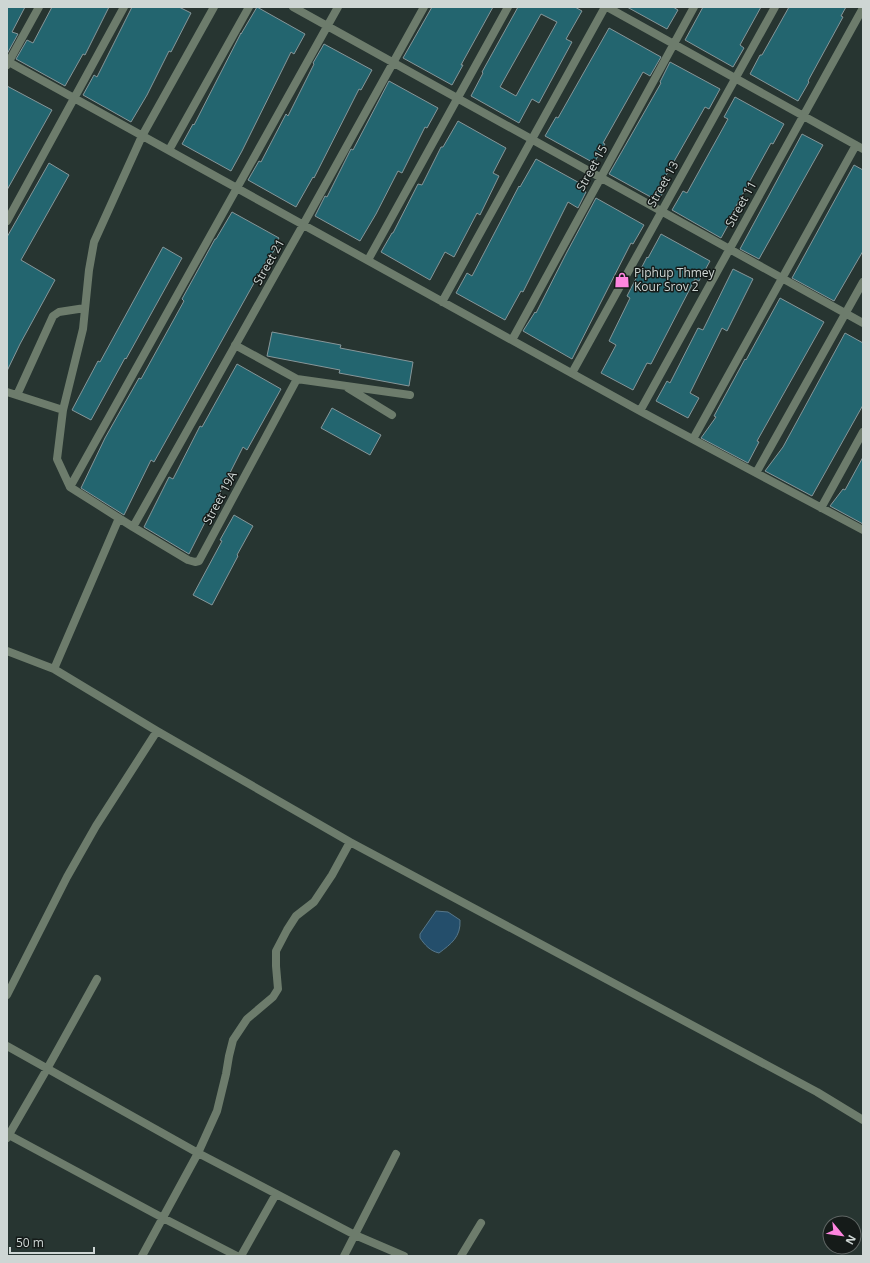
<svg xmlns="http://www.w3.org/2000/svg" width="870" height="1263" viewBox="0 0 870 1263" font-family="'Open Sans',sans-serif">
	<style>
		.water { fill: #244e6b; stroke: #57778a }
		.building { fill: #23656f; stroke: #869699; fill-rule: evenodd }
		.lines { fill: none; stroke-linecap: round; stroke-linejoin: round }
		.street { stroke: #6d7c6c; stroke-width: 8 }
		.labels { text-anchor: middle; stroke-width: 3; stroke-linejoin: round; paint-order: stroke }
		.street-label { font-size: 12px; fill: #ced6d4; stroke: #151b19 }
		.poi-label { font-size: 12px; fill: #ced6d4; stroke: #151b19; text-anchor: start }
	</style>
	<rect width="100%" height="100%" fill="#273531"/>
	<path class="water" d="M 436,911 L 448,912 L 460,920 C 461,937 451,944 439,953 C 430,951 425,945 420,938 L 420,934 Z"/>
	<path class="building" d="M 7,7 L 25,7 L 12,32 L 18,34 L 7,54 Z
		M 52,7 L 109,7 L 85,55 L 83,54 L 65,86 L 16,59 L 27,40 L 33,43 Z
		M 132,7 L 179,7 L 191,13 L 171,52 L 169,51 L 147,95 L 131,122 L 83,95 L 94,75 L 97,77 Z
		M 257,7 L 305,34 L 294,54 L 291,52 L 242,151 L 231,171 L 182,144 L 193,124 L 194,125 L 241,33 L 241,34 Z
		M 432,7 L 493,7 L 461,65 L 463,65 L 452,85 L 403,58 Z
		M 518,7 L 575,7 L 582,11 L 566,39 L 572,42 L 539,103 L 532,99 L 519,123 L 471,96 L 483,73 L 482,72 ZM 541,14 L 557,22 L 516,96 L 500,87 Z
		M 627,7 L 673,7 L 678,10 L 667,29 Z
		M 703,7 L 761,7 L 740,45 L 744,48 L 733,67 L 685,40 Z
		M 789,7 L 846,7 L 841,16 L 843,17 L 808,81 L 809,82 L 798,101 L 750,74 L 760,55 L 762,55 Z
		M 609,28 L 661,57 L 650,76 L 643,72 L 603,143 L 605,144 L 594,163 L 545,136 L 556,117 L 558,118 Z
		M 324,44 L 372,70 L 361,90 L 359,89 L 314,178 L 313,177 L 296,207 L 248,180 L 259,161 L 261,162 L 286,114 L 288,116 L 314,64 L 313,63 Z
		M 670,62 L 720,89 L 709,109 L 705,107 L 664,179 L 669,182 L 658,201 L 609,174 L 661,83 L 660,82 Z
		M 389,81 L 438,108 L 427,128 L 425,127 L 402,173 L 398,171 L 376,214 L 360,241 L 315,216 L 325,196 L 327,197 L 351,149 L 353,150 Z
		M 7,86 L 52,110 L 7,190 Z
		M 735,97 L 784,124 L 773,144 L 771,143 L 730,217 L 732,218 L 721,238 L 672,210 L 683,191 L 687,193 L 728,119 L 724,117 Z
		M 458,121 L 506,148 L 493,173 L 499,176 L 480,215 L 477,213 L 454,257 L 445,252 L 430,280 L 381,252 L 392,233 L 393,233 L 418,184 L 422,185 L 441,147 L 443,147 Z
		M 802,134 L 823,145 L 759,259 L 740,249 Z
		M 536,159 L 585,186 L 582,190 L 586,192 L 578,208 L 568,202 L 523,292 L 521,291 L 505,320 L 456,293 L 467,273 L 472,276 L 519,186 L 520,187 Z
		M 49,163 L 69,175 L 21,260 L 55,280 L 20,344 L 7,371 L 7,237 Z
		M 854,165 L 863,170 L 863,251 L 834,301 L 792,278 Z
		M 596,198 L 644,225 L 633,244 L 631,243 L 572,359 L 523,331 L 535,312 L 536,313 L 567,252 Z
		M 232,212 L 279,238 L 276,243 L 278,244 L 269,259 L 268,258 L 154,462 L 151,460 L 124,515 L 81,488 L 105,438 L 139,378 L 141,379 L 184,301 L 182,299 L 215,239 L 216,239 Z
		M 661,234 L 710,261 L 699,281 L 695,279 L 651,364 L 647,363 L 633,390 L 601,373 L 616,345 L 609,341 L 630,298 L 627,296 L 647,257 L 648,258 Z
		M 163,247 L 182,258 L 126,359 L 125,358 L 91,420 L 72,410 L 98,361 L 100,362 Z
		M 733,269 L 753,279 L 727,331 L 722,328 L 690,393 L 699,398 L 688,418 L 656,401 L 667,381 L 670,383 L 698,328 L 703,330 Z
		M 780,298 L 824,322 L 757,441 L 759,442 L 748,463 L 701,438 L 716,417 L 714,416 L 745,359 L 746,360 Z
		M 272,332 L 341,345 L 340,348 L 413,362 L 409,386 L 339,373 L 340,370 L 267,356 Z
		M 845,333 L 863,343 L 863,405 L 812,496 L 765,471 L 783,447 Z
		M 237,364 L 281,389 L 247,450 L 243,447 L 189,554 L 144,527 L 169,477 L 173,479 L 200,426 L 202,427 Z
		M 332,408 L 381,435 L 370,455 L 321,428 Z
		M 863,457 L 863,524 L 830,506 L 843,489 L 845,490 Z
		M 234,515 L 253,526 L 237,555 L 238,556 L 212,605 L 193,595 L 222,541 L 220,540 Z"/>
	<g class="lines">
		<path class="street" d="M 214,7 L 142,136 L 94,242 L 89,270 L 83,329 L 63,410 L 57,459 L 70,487 L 133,527 L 188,560 L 195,562 L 199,561 L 297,379
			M 293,7 L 863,323
			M 607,7 L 863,149
			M 7,61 L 640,411 L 863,530
			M 7,65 L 39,7
			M 169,150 L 249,7
			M 7,221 L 124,7
			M 368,260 L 508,7
			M 442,302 L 605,7
			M 512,340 L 694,7
			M 235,345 L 297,379 L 410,395
			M 572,373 L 775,7
			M 348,388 L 392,415
			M 7,392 L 63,410
			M 17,395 L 53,316 L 59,312 L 85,308
			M 640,411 L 863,8
			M 693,439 L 856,145
			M 756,473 L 863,282
			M 70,487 L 338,7
			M 821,508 L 863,432
			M 133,527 L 303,225 L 424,7
			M 7,651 L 54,669 L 157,731 L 350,842 L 817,1092 L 863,1120
			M 54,669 L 119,518
			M 7,995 L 67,877 L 96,826 L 157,731
			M 7,1046 L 198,1153 L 355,1235 L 404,1256
			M 7,1134 L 163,1218 L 237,1256
			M 7,1138 L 47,1069 L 97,979
			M 142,1256 L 198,1153 L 217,1111 L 226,1074 L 229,1056 L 233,1040 L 247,1019 L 273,997 L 278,989 L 276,966 L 276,951 L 287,930 L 296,916 L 314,902 L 332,875 L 350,842
			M 241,1256 L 276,1194
			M 344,1256 L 396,1154
			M 461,1256 L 481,1223"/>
	</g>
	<defs>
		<symbol id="shop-bare" viewBox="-9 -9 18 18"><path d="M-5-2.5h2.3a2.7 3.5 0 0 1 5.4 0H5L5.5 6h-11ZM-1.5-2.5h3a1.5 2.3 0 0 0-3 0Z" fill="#fe85df" stroke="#151b19" stroke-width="2.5" paint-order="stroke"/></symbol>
	</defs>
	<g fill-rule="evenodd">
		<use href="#shop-bare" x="611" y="269" width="22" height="22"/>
	</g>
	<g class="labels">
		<g class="street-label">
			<text transform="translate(592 168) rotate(-61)" y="4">Street 15</text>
			<text transform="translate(663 184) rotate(-61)" y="4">Street 13</text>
			<text transform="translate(741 204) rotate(-61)" y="4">Street 11</text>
			<text transform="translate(269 262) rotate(-61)" y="4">Street 21</text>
			<text transform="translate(220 498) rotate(-62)" y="4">Street 19A</text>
		</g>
		<g class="poi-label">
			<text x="634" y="277">Piphup Thmey<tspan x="634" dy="14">Kour Srov 2</tspan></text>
		</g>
	</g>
	<rect width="870" height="1263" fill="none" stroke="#ced6d4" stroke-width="16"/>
	<g transform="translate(842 1235) rotate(119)"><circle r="19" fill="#151b19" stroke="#5f6664"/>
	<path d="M0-3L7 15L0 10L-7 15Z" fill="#fe85df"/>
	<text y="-6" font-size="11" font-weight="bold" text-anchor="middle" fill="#ced6d4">N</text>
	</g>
	<path d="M10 1247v6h84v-6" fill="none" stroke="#ced6d4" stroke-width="2"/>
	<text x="16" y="1247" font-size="12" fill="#ced6d4" stroke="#151b19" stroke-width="3" paint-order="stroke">50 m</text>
</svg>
